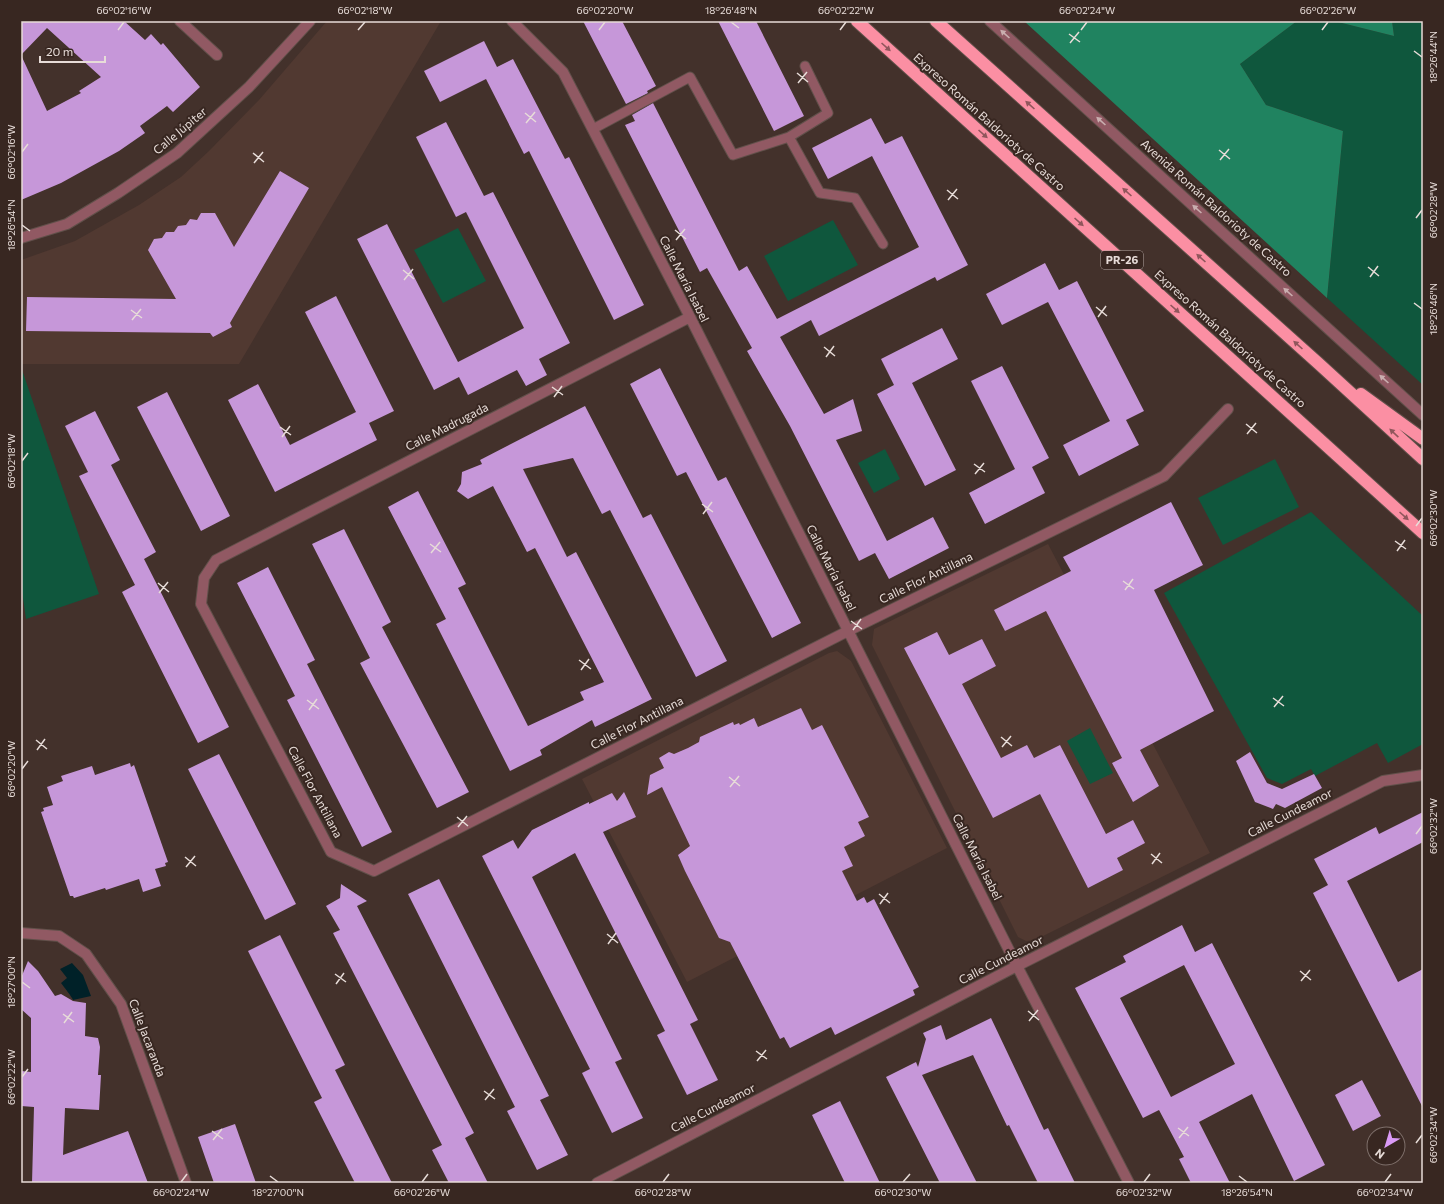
<svg xmlns="http://www.w3.org/2000/svg" width="1444" height="1204" viewBox="0 0 1444 1204" font-family="Commissioner,sans-serif">
	<style>
		.built { fill: #513931 }
		.green { fill: #0f573d }
		.forest { fill: #208360 }
		.water { fill: #002128 }
		.building { fill: #c697d9; fill-rule: evenodd }
		.lines { fill: none; stroke-linecap: round; stroke-linejoin: round }
		.service-casing { stroke: #61504a; stroke-width: 11 }
		.minor-casing { stroke: #61504a; stroke-width: 12 }
		.motorway-casing { stroke: #61504a; stroke-width: 14 }
		.service { stroke: #915963; stroke-width: 9 }
		.minor { stroke: #915963; stroke-width: 10 }
		.motorway { stroke: #fb8fa3; stroke-width: 12 }
		.oneway { fill: #c9aeaf }
		.oneway2 { fill: #90565c }
		.ticks { fill: none; stroke: #e7dcd8; stroke-width: 1.5 }
		.labels { text-anchor: middle; stroke-width: 4; stroke-linejoin: round; paint-order: stroke }
		.shield { fill: #382721; stroke: #b2a6a1; stroke-width: 1 }
		.shield-label { font-size: 11px; font-weight: bold; fill: #e7dcd8 }
		.street-label { font-size: 12px; fill: #e7dcd8; stroke: #382721 }
		.neatline { fill: none; stroke: #e7dcd8; stroke-width: 1.5 }
		.ticks-label { font-size: 10px; text-anchor: middle; fill: #e7dcd8 }
	</style>
	<rect width="100%" height="100%" fill="#43312b"/>
	<path class="built" d="M 327,21 L 441,21 L 239,364 L 21,364 L 21,260 L 75,241 L 139,205 L 181,177 L 209,151 L 259,100 Z
		M 1048,544 L 1210,853 L 1035,940 L 1026,941 L 1018,937 L 872,645 L 874,629 Z
		M 837,651 L 851,661 L 947,848 L 687,982 L 582,779 L 829,653 Z"/>
	<path class="green" d="M 1297,21 L 1334,21 L 1394,36 L 1392,21 L 1423,21 L 1423,385 L 1327,298 L 1343,131 L 1266,105 L 1240,64 Z
		M 833,220 L 858,265 L 788,301 L 764,256 Z
		M 458,228 L 486,281 L 443,303 L 414,250 Z
		M 21,367 L 99,594 L 26,619 L 21,584 Z
		M 885,449 L 900,479 L 874,493 L 858,463 Z
		M 1275,459 L 1299,507 L 1223,545 L 1198,498 Z
		M 1311,512 L 1423,616 L 1423,744 L 1388,763 L 1377,743 L 1315,776 L 1311,769 L 1282,784 L 1267,778 L 1164,593 Z
		M 1090,728 L 1113,773 L 1090,784 L 1067,741 Z"/>
	<path class="forest" d="M 1024,21 L 1297,21 L 1240,64 L 1266,105 L 1343,131 L 1327,298 Z
		M 1334,21 L 1392,21 L 1394,36 Z"/>
	<path class="water" d="M 72,963 L 83,975 L 91,996 L 73,1000 C 72,997 64,987 61,983 L 67,978 L 60,969 Z"/>
	<path class="building" d="M 21,21 L 124,21 L 145,40 L 151,34 L 161,45 L 163,43 L 200,87 L 173,112 L 167,106 L 140,126 L 145,133 L 119,151 L 61,183 L 21,200 ZM 47,28 L 101,77 L 79,91 L 81,93 L 47,111 L 21,55 Z
		M 583,21 L 622,21 L 656,86 L 647,91 L 648,93 L 626,104 Z
		M 718,21 L 756,21 L 804,116 L 774,131 Z
		M 484,41 L 497,67 L 513,59 L 565,159 L 569,157 L 644,305 L 614,320 L 529,151 L 524,154 L 486,79 L 440,102 L 424,71 Z
		M 653,103 L 739,271 L 747,266 L 777,319 L 919,247 L 872,156 L 828,179 L 812,148 L 871,118 L 885,144 L 902,136 L 968,265 L 937,281 L 935,277 L 819,336 L 811,320 L 780,337 L 824,414 L 853,399 L 862,431 L 836,440 L 887,541 L 933,517 L 949,548 L 889,579 L 875,553 L 859,561 L 790,426 L 747,351 L 752,348 L 707,268 L 700,272 L 625,125 L 635,121 L 632,115 Z
		M 446,122 L 484,196 L 493,192 L 570,343 L 539,359 L 547,375 L 526,386 L 517,370 L 468,395 L 459,377 L 434,390 L 357,239 L 387,224 L 458,362 L 524,328 L 466,212 L 456,217 L 416,137 Z
		M 280,171 L 309,188 L 230,323 L 232,327 L 213,337 L 210,333 L 26,331 L 27,297 L 176,299 L 148,250 L 154,239 L 162,238 L 166,232 L 174,232 L 178,226 L 186,225 L 190,219 L 197,220 L 201,213 L 215,213 L 234,247 Z
		M 1045,263 L 1059,290 L 1077,281 L 1144,411 L 1126,420 L 1139,445 L 1079,476 L 1063,445 L 1110,421 L 1048,302 L 1002,325 L 986,294 Z
		M 336,296 L 394,411 L 369,423 L 377,440 L 275,492 L 228,400 L 258,384 L 290,445 L 356,412 L 305,312 Z
		M 942,328 L 958,359 L 912,383 L 956,470 L 925,486 L 877,394 L 894,385 L 881,359 Z
		M 1002,366 L 1049,458 L 1032,467 L 1045,493 L 985,524 L 969,493 L 1015,469 L 971,381 Z
		M 660,368 L 718,481 L 726,477 L 801,623 L 772,638 L 686,472 L 677,476 L 630,384 Z
		M 167,392 L 230,516 L 201,531 L 137,407 Z
		M 585,406 L 643,518 L 651,514 L 727,661 L 696,677 L 610,510 L 602,514 L 573,458 L 523,469 L 567,557 L 576,552 L 652,699 L 595,727 L 592,720 L 540,750 L 542,755 L 510,771 L 436,624 L 446,619 L 388,507 L 418,491 L 466,584 L 458,588 L 528,726 L 584,700 L 580,692 L 604,682 L 535,548 L 527,552 L 493,486 L 468,499 L 457,491 L 461,484 L 462,472 L 482,464 L 480,460 Z
		M 95,411 L 120,460 L 111,465 L 156,552 L 144,559 L 229,727 L 198,743 L 122,592 L 135,585 L 79,476 L 88,472 L 65,426 Z
		M 1171,502 L 1203,565 L 1154,590 L 1214,711 L 1140,750 L 1159,786 L 1133,802 L 1112,763 L 1122,758 L 1046,611 L 1005,631 L 994,610 L 1071,571 L 1063,557 Z
		M 344,529 L 391,622 L 382,627 L 469,792 L 437,808 L 360,663 L 370,658 L 312,544 Z
		M 268,567 L 315,660 L 307,664 L 392,832 L 362,847 L 287,700 L 295,696 L 237,583 Z
		M 937,632 L 949,655 L 982,639 L 996,666 L 962,684 L 1001,758 L 1027,745 L 1034,758 L 1060,745 L 1106,834 L 1133,820 L 1145,843 L 1117,858 L 1123,870 L 1088,888 L 1040,794 L 993,818 L 904,648 Z
		M 801,708 L 812,730 L 822,725 L 869,817 L 858,822 L 865,836 L 844,847 L 853,866 L 842,871 L 857,901 L 864,897 L 867,903 L 874,899 L 919,987 L 913,990 L 915,995 L 835,1035 L 831,1027 L 790,1048 L 784,1037 L 780,1039 L 730,942 L 719,938 L 685,871 L 678,855 L 690,846 L 662,787 L 647,795 L 650,775 L 664,768 L 659,758 L 669,752 L 674,754 L 688,748 L 699,742 L 700,737 L 733,722 L 734,725 L 739,723 L 740,725 L 754,718 L 758,727 Z
		M 1250,752 L 1267,783 L 1282,789 L 1314,774 L 1322,788 L 1285,808 L 1276,804 L 1273,809 L 1255,802 L 1236,761 Z
		M 219,754 L 296,904 L 265,920 L 188,769 Z
		M 130,763 L 131,767 L 134,765 L 168,862 L 165,863 L 166,866 L 155,869 L 161,886 L 143,892 L 139,879 L 106,890 L 105,888 L 74,898 L 73,896 L 70,896 L 41,812 L 44,811 L 43,808 L 53,805 L 47,787 L 63,781 L 61,776 L 92,766 L 95,775 Z
		M 624,792 L 636,817 L 603,832 L 698,1020 L 690,1024 L 718,1080 L 687,1095 L 657,1035 L 665,1031 L 575,853 L 532,877 L 622,1059 L 615,1062 L 643,1118 L 612,1133 L 582,1073 L 590,1069 L 482,856 L 513,840 L 518,849 L 532,830 L 589,802 L 589,804 L 612,793 L 617,801 Z
		M 1423,812 L 1423,842 L 1347,881 L 1398,982 L 1423,969 L 1423,1108 L 1313,893 L 1328,885 L 1314,859 L 1376,827 L 1379,834 Z
		M 439,879 L 549,1096 L 540,1100 L 568,1155 L 537,1170 L 507,1111 L 515,1107 L 408,894 Z
		M 341,884 L 367,901 L 357,906 L 474,1133 L 465,1138 L 488,1183 L 449,1183 L 432,1150 L 442,1145 L 333,933 L 340,930 L 326,906 L 340,898 Z
		M 1182,925 L 1195,952 L 1212,943 L 1325,1165 L 1294,1181 L 1252,1094 L 1199,1122 L 1230,1183 L 1191,1183 L 1179,1159 L 1184,1157 L 1159,1110 L 1143,1118 L 1075,988 L 1126,962 L 1123,956 ZM 1184,965 L 1235,1064 L 1171,1097 L 1120,998 Z
		M 280,935 L 345,1065 L 335,1070 L 392,1183 L 355,1183 L 314,1102 L 322,1098 L 248,951 Z
		M 28,961 L 38,971 L 55,996 L 61,994 L 73,1001 L 86,1003 L 85,1036 L 98,1038 L 100,1047 L 98,1075 L 101,1075 L 99,1110 L 65,1108 L 63,1155 L 128,1131 L 148,1183 L 32,1183 L 34,1107 L 21,1106 L 21,1071 L 31,1072 L 31,1018 L 21,1009 L 21,978 Z
		M 991,1018 L 1044,1130 L 1048,1128 L 1075,1183 L 1038,1183 L 1009,1125 L 1007,1126 L 973,1055 L 922,1075 L 977,1183 L 940,1183 L 886,1077 L 916,1062 L 918,1067 L 926,1039 L 923,1033 L 941,1025 L 946,1040 Z
		M 1362,1080 L 1381,1116 L 1353,1131 L 1335,1095 Z
		M 840,1101 L 880,1183 L 845,1183 L 812,1115 Z
		M 235,1124 L 256,1183 L 214,1183 L 198,1137 Z"/>
	<g class="lines">
		<defs>
			<path id="service" d="M 593,129 L 690,77 L 733,155 L 789,137 L 820,193 L 855,198 L 883,244
				M 789,137 L 828,113 L 805,66"/>
			<path id="minor" d="M 180,21 L 217,55
				M 512,21 L 563,72 L 690,317 L 1017,966 L 1129,1183
				M 990,21 L 1423,415
				M 21,238 L 67,224 L 118,193 L 177,153 L 249,87 L 310,21
				M 690,317 L 216,560 L 204,578 L 201,604 L 331,852 L 374,871 L 848,631 L 1164,476 L 1228,409
				M 21,933 L 59,936 L 86,954 L 121,1004 L 186,1183
				M 597,1183 L 1017,966 L 1383,781 L 1423,775"/>
			<path id="motorway" d="M 857,21 L 1423,533
				M 936,21 L 1318,363 L 1423,459
				M 1361,394 L 1423,439"/>
		</defs>
		<use href="#service" class="service-casing"/>
		<use href="#minor" class="minor-casing"/>
		<use href="#motorway" class="motorway-casing"/>
		<use href="#service" class="service"/>
		<use href="#minor" class="minor"/>
		<use href="#motorway" class="motorway"/>
	</g>
	<defs><path id="oneway-solid" d="M-6-.8H1V-3.2L6.5 0L1 3.2V.8H-6Z"/></defs>
	<g class="oneway">
		<use href="#oneway-solid" transform="translate(1005 34) rotate(-138)"/>
		<use href="#oneway-solid" transform="translate(1101 121) rotate(-138)"/>
		<use href="#oneway-solid" transform="translate(1197 209) rotate(-138)"/>
		<use href="#oneway-solid" transform="translate(1288 292) rotate(-138)"/>
		<use href="#oneway-solid" transform="translate(1384 379) rotate(-138)"/>
	</g>
	<g class="oneway2">
		<use href="#oneway-solid" transform="translate(886 47) rotate(42)"/>
		<use href="#oneway-solid" transform="translate(1030 105) rotate(-138)"/>
		<use href="#oneway-solid" transform="translate(983 134) rotate(42)"/>
		<use href="#oneway-solid" transform="translate(1127 192) rotate(-138)"/>
		<use href="#oneway-solid" transform="translate(1079 222) rotate(42)"/>
		<use href="#oneway-solid" transform="translate(1201 258) rotate(-138)"/>
		<use href="#oneway-solid" transform="translate(1175 309) rotate(42)"/>
		<use href="#oneway-solid" transform="translate(1298 345) rotate(-138)"/>
		<use href="#oneway-solid" transform="translate(1394 433) rotate(-137)"/>
		<use href="#oneway-solid" transform="translate(1404 516) rotate(42)"/>
	</g>
	<path class="ticks" d="M 731,22 L 739,28M 118,30 L 124,22M 358,30 L 365,22M 599,30 L 605,22M 840,30 L 846,22M 1081,30 L 1087,22M 1322,30 L 1328,22M 1069,34 L 1080,42M 1070,43 L 1079,32M 1414,51 L 1422,57M 797,73 L 808,82M 798,83 L 807,72M 525,113 L 536,122M 526,123 L 535,112M 1219,150 L 1230,159M 22,152 L 28,144M 253,153 L 264,162M 1220,160 L 1229,149M 254,163 L 263,152M 947,190 L 958,199M 948,200 L 957,189M 1416,218 L 1422,210M 22,225 L 30,231M 675,230 L 686,239M 676,240 L 685,229M 1368,267 L 1379,276M 403,270 L 414,279M 1370,277 L 1378,266M 404,280 L 413,269M 1414,303 L 1422,309M 1096,307 L 1107,316M 131,310 L 142,318M 1098,317 L 1106,306M 132,320 L 141,309M 824,347 L 835,356M 826,357 L 834,346M 552,387 L 563,395M 554,397 L 562,386M 1246,424 L 1257,433M 280,427 L 291,435M 1247,434 L 1256,423M 282,437 L 290,426M 22,461 L 28,453M 974,464 L 985,472M 975,474 L 984,463M 702,504 L 713,512M 703,514 L 712,502M 1416,526 L 1422,518M 1395,541 L 1406,549M 430,544 L 441,552M 1397,551 L 1405,540M 431,553 L 440,542M 1123,581 L 1134,589M 158,583 L 169,592M 1125,590 L 1133,579M 159,593 L 168,582M 851,621 L 862,629M 853,630 L 861,619M 579,660 L 591,669M 581,670 L 589,659M 1273,698 L 1284,706M 307,700 L 319,709M 1274,707 L 1283,696M 309,710 L 317,699M 1001,737 L 1012,746M 36,740 L 47,749M 1002,747 L 1011,736M 37,750 L 45,739M 22,769 L 28,761M 729,777 L 740,786M 730,787 L 739,776M 457,817 L 468,826M 458,827 L 467,816M 1416,834 L 1422,826M 1151,854 L 1162,863M 185,857 L 196,866M 1152,864 L 1160,853M 186,867 L 195,856M 879,894 L 890,903M 880,904 L 888,893M 607,934 L 618,943M 608,944 L 616,933M 1300,971 L 1311,980M 335,974 L 346,982M 1301,981 L 1310,970M 22,982 L 30,988M 336,984 L 344,973M 1028,1011 L 1039,1020M 63,1014 L 74,1022M 1029,1021 L 1038,1010M 64,1023 L 72,1012M 756,1051 L 767,1059M 757,1061 L 766,1050M 22,1077 L 28,1069M 484,1091 L 495,1099M 485,1100 L 494,1089M 1178,1128 L 1189,1136M 212,1131 L 223,1139M 1179,1138 L 1188,1127M 213,1140 L 222,1129M 1416,1143 L 1422,1135M 270,1176 L 278,1182M 1239,1176 L 1247,1182M 181,1182 L 187,1174M 422,1182 L 428,1174M 663,1182 L 669,1174M 903,1182 L 910,1174M 1144,1182 L 1150,1174M 1385,1182 L 1391,1174"/>
	<g class="labels">
		<rect class="shield" x="1101" y="251" width="42" height="18" rx="3"/>
		<g class="shield-label">
			<text x="1122" y="264">PR-26</text>
		</g>
		<g class="street-label">
			<text transform="translate(989 122) rotate(42)" y="4">Expreso Román Baldorioty de Castro</text>
			<text transform="translate(180 131) rotate(-40)" y="4">Calle Júpiter</text>
			<text transform="translate(1216 208) rotate(42)" y="4">Avenida Román Baldorioty de Castro</text>
			<text transform="translate(684 279) rotate(63)" y="4">Calle María Isabel</text>
			<text transform="translate(1230 339) rotate(42)" y="4">Expreso Román Baldorioty de Castro</text>
			<text transform="translate(447 427) rotate(-27)" y="4">Calle Madrugada</text>
			<text transform="translate(831 568) rotate(63)" y="4">Calle María Isabel</text>
			<text transform="translate(926 578) rotate(-26)" y="4">Calle Flor Antillana</text>
			<text transform="translate(637 723) rotate(-27)" y="4">Calle Flor Antillana</text>
			<text transform="translate(315 792) rotate(62)" y="4">Calle Flor Antillana</text>
			<text transform="translate(1290 813) rotate(-27)" y="4">Calle Cundeamor</text>
			<text transform="translate(977 857) rotate(63)" y="4">Calle María Isabel</text>
			<text transform="translate(1001 960) rotate(-27)" y="4">Calle Cundeamor</text>
			<text transform="translate(147 1038) rotate(69)" y="4">Calle Jacaranda</text>
			<text transform="translate(713 1108) rotate(-27)" y="4">Calle Cundeamor</text>
		</g>
	</g>
	<rect width="1444" height="1204" fill="none" stroke="#382721" stroke-width="44"/>
	<g transform="translate(1386 1146) rotate(218)"><circle r="19" fill="#382721" stroke="#7e6f6a"/>
	<path d="M0-3L7 15L0 10L-7 15Z" fill="#da9af6"/>
	<text y="-6" font-size="11" font-weight="bold" text-anchor="middle" fill="#e7dcd8">N</text>
	</g>
	<path d="M40 56v6h65v-6" fill="none" stroke="#e7dcd8" stroke-width="2"/>
	<text x="46" y="56" font-size="12" fill="#e7dcd8" stroke="#382721" stroke-width="3" paint-order="stroke">20 m</text>
	<rect x="22" y="22" width="1400" height="1160" class="neatline"/>
	<g class="ticks-label">
		<text x="124" y="14">66°02'16"W</text>
		<text x="365" y="14">66°02'18"W</text>
		<text x="605" y="14">66°02'20"W</text>
		<text x="731" y="14">18°26'48"N</text>
		<text x="846" y="14">66°02'22"W</text>
		<text x="1087" y="14">66°02'24"W</text>
		<text x="1328" y="14">66°02'26"W</text>
		<text transform="translate(1433 57) rotate(-90)" y="4">18°26'44"N</text>
		<text transform="translate(11 152) rotate(-90)" y="4">66°02'16"W</text>
		<text transform="translate(1433 210) rotate(-90)" y="4">66°02'28"W</text>
		<text transform="translate(11 225) rotate(-90)" y="4">18°26'54"N</text>
		<text transform="translate(1433 309) rotate(-90)" y="4">18°26'46"N</text>
		<text transform="translate(11 461) rotate(-90)" y="4">66°02'18"W</text>
		<text transform="translate(1433 518) rotate(-90)" y="4">66°02'30"W</text>
		<text transform="translate(11 769) rotate(-90)" y="4">66°02'20"W</text>
		<text transform="translate(1433 826) rotate(-90)" y="4">66°02'32"W</text>
		<text transform="translate(11 982) rotate(-90)" y="4">18°27'00"N</text>
		<text transform="translate(11 1077) rotate(-90)" y="4">66°02'22"W</text>
		<text transform="translate(1433 1135) rotate(-90)" y="4">66°02'34"W</text>
		<text x="181" y="1196">66°02'24"W</text>
		<text x="278" y="1196">18°27'00"N</text>
		<text x="422" y="1196">66°02'26"W</text>
		<text x="663" y="1196">66°02'28"W</text>
		<text x="903" y="1196">66°02'30"W</text>
		<text x="1144" y="1196">66°02'32"W</text>
		<text x="1247" y="1196">18°26'54"N</text>
		<text x="1385" y="1196">66°02'34"W</text>
	</g>
</svg>
